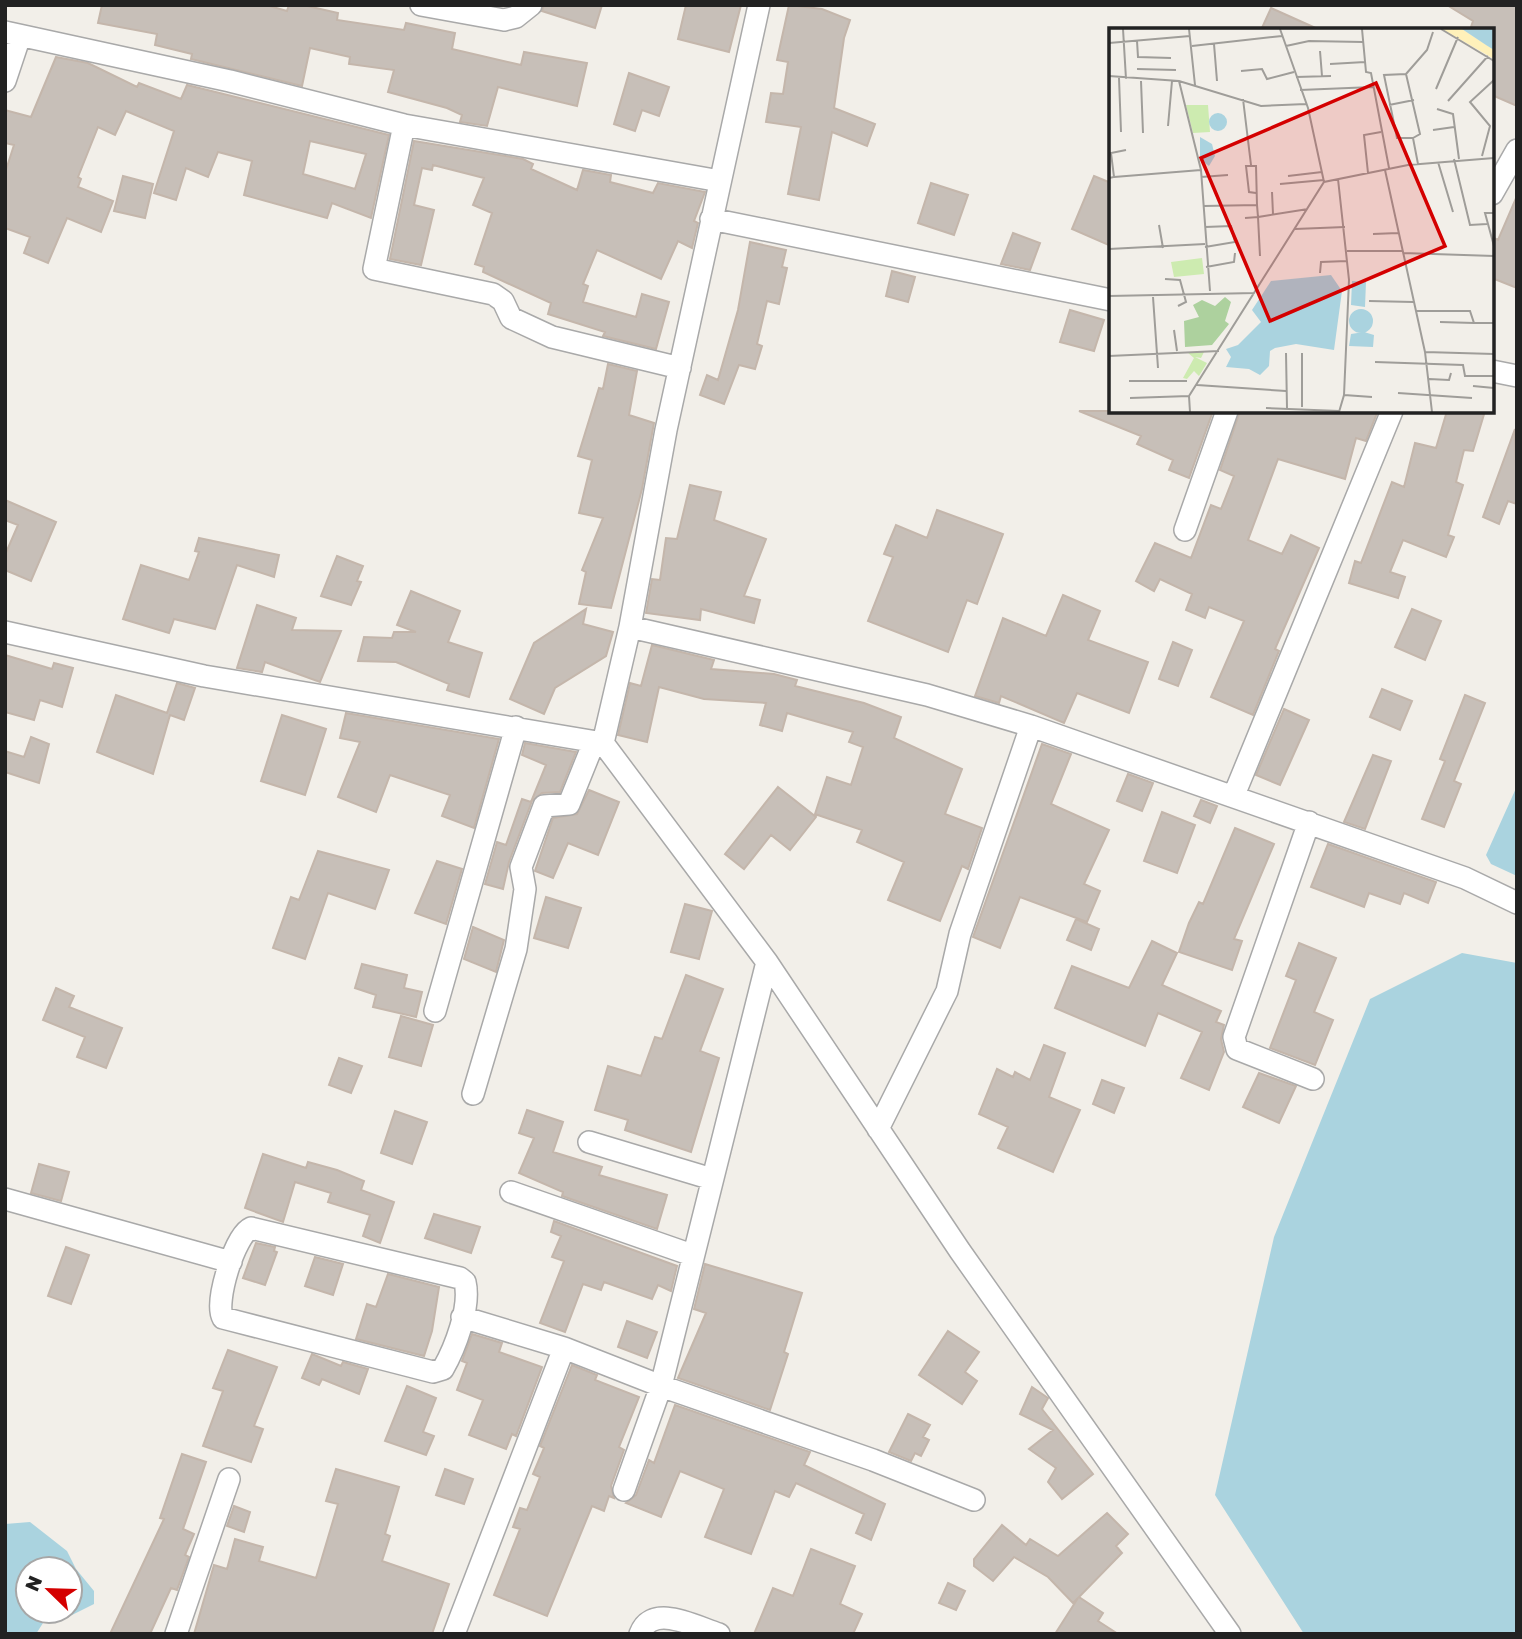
<svg xmlns="http://www.w3.org/2000/svg" width="1522" height="1639" viewBox="0 0 1522 1639" font-family="'Golos Text',sans-serif">
	<style>
		.water { fill: #aad3df; fill-rule: evenodd }
		.building { fill: #c7bfb8; stroke: #c4b6ab; stroke-width: 2; fill-rule: evenodd }
		.lines { fill: none; stroke-linecap: round; stroke-linejoin: round }
		.minor-casing { stroke: #a9a9a9; stroke-width: 24 }
		.minor { stroke: #fff; stroke-width: 21 }
		.inset-road { fill: none; stroke: #9f9d99; stroke-width: 2 }
		.view { fill: #d40000; fill-opacity: 0.15; stroke: #d40000; stroke-width: 3.5 }
		.inset-edge { fill: none; stroke: #222; stroke-width: 3.5 }
	</style>
	<rect width="100%" height="100%" fill="#f2efe9"/>
	<path class="water" d="M 1517,786 L 1517,876 L 1491,864 L 1486,855 Z
		M 1462,953 L 1517,963 L 1517,1634 L 1304,1634 L 1215,1495 L 1274,1237 L 1370,999 Z
		M 30,1522 L 67,1551 L 76,1569 L 94,1591 L 94,1604 L 66,1618 L 43,1623 L 36,1634 L 5,1634 L 5,1524 ZM 28,1569 L 70,1569 L 70,1611 L 28,1611 Z"/>
	<path class="building" d="M 102,5 L 266,5 L 287,11 L 289,5 L 303,5 L 338,13 L 337,20 L 404,30 L 406,23 L 455,33 L 452,49 L 521,65 L 524,52 L 587,63 L 577,106 L 498,87 L 487,126 L 460,122 L 462,115 L 447,108 L 388,92 L 394,70 L 349,64 L 350,57 L 310,48 L 302,86 L 191,59 L 192,54 L 155,45 L 157,34 L 98,23 Z
		M 544,5 L 602,5 L 595,28 L 542,11 Z
		M 686,5 L 741,5 L 729,52 L 678,39 Z
		M 789,5 L 822,9 L 850,20 L 844,38 L 834,108 L 875,124 L 867,146 L 832,132 L 819,200 L 788,194 L 801,127 L 766,122 L 771,93 L 783,94 L 788,62 L 777,60 Z
		M 1447,5 L 1517,5 L 1517,106 L 1492,95 L 1492,30 L 1470,30 L 1473,21 Z
		M 1271,8 L 1320,30 L 1261,30 Z
		M 56,57 L 88,63 L 137,87 L 139,83 L 181,99 L 187,85 L 389,135 L 371,218 L 332,203 L 327,218 L 244,195 L 252,161 L 218,152 L 208,177 L 186,168 L 176,200 L 154,193 L 174,131 L 126,111 L 115,135 L 98,127 L 78,177 L 81,179 L 78,187 L 113,201 L 101,232 L 67,218 L 48,263 L 24,253 L 30,237 L 5,228 L 5,173 L 14,145 L 5,143 L 5,110 L 31,117 ZM 310,141 L 366,154 L 355,189 L 303,174 Z
		M 629,73 L 669,87 L 659,116 L 642,110 L 635,131 L 614,124 Z
		M 414,141 L 523,159 L 533,164 L 531,169 L 577,190 L 583,170 L 611,175 L 610,182 L 653,193 L 658,183 L 705,192 L 694,221 L 698,223 L 692,248 L 678,241 L 661,279 L 597,250 L 583,284 L 588,286 L 583,302 L 636,317 L 642,294 L 669,302 L 656,349 L 603,336 L 605,332 L 548,314 L 551,303 L 483,272 L 484,267 L 475,264 L 492,213 L 473,205 L 484,178 L 433,165 L 432,170 L 422,168 L 414,205 L 434,210 L 421,265 L 390,259 Z
		M 123,176 L 153,184 L 145,218 L 114,211 Z
		M 1094,176 L 1111,183 L 1111,246 L 1072,229 Z
		M 931,183 L 968,195 L 954,235 L 918,223 Z
		M 1517,196 L 1517,288 L 1492,278 L 1492,237 L 1498,240 Z
		M 1013,233 L 1040,243 L 1030,270 L 1001,264 Z
		M 750,242 L 786,250 L 782,267 L 787,268 L 779,304 L 767,301 L 757,344 L 762,346 L 755,369 L 739,365 L 724,404 L 700,395 L 707,375 L 718,380 L 738,310 Z
		M 892,271 L 915,277 L 908,302 L 886,296 Z
		M 1070,310 L 1104,320 L 1094,351 L 1060,342 Z
		M 608,364 L 637,371 L 629,415 L 654,423 L 642,489 L 611,608 L 579,604 L 586,572 L 582,570 L 603,518 L 579,513 L 592,460 L 578,456 L 599,388 L 603,389 Z
		M 1079,411 L 1213,411 L 1189,478 L 1169,470 L 1173,460 L 1137,444 L 1141,436 Z
		M 1240,411 L 1377,413 L 1366,441 L 1356,438 L 1345,479 L 1278,459 L 1248,540 L 1282,554 L 1291,535 L 1319,548 L 1275,649 L 1279,651 L 1253,715 L 1211,697 L 1244,621 L 1209,607 L 1205,618 L 1186,610 L 1192,594 L 1160,579 L 1154,591 L 1136,581 L 1155,543 L 1191,558 L 1211,505 L 1221,509 L 1234,476 L 1220,470 Z
		M 1447,411 L 1485,411 L 1473,451 L 1464,450 L 1456,482 L 1463,485 L 1448,535 L 1454,537 L 1446,557 L 1403,540 L 1390,572 L 1405,577 L 1398,598 L 1349,583 L 1355,561 L 1361,563 L 1392,482 L 1404,487 L 1415,443 L 1436,448 Z
		M 1515,429 L 1517,504 L 1508,501 L 1499,524 L 1483,517 Z
		M 690,485 L 721,492 L 714,520 L 766,539 L 744,596 L 760,600 L 754,623 L 701,609 L 700,620 L 646,613 L 652,579 L 660,580 L 666,538 L 677,539 Z
		M 5,500 L 56,522 L 31,581 L 5,570 L 5,555 L 18,525 L 5,520 Z
		M 937,510 L 1003,534 L 977,604 L 967,600 L 948,652 L 868,621 L 893,557 L 884,554 L 896,525 L 927,538 Z
		M 199,538 L 279,555 L 274,577 L 237,565 L 215,629 L 174,619 L 169,633 L 123,619 L 141,565 L 189,580 L 199,552 L 195,551 Z
		M 337,556 L 363,566 L 357,581 L 361,582 L 351,605 L 321,596 Z
		M 411,591 L 460,611 L 448,642 L 482,653 L 469,697 L 447,690 L 449,684 L 396,662 L 358,661 L 364,637 L 392,638 L 394,632 L 416,632 L 397,625 Z
		M 1063,595 L 1100,611 L 1088,640 L 1148,662 L 1129,713 L 1077,693 L 1064,723 L 1001,696 L 999,703 L 975,696 L 1003,618 L 1046,636 Z
		M 257,605 L 296,618 L 292,630 L 341,631 L 320,682 L 265,662 L 262,672 L 237,668 Z
		M 586,609 L 583,624 L 613,632 L 606,656 L 555,688 L 544,714 L 510,699 L 534,643 Z
		M 1412,609 L 1441,621 L 1425,660 L 1395,647 Z
		M 1173,642 L 1192,650 L 1178,686 L 1159,679 Z
		M 652,645 L 714,660 L 711,669 L 774,674 L 797,680 L 795,686 L 864,703 L 901,717 L 894,738 L 962,769 L 945,814 L 982,828 L 968,869 L 962,866 L 940,921 L 888,900 L 904,862 L 857,842 L 862,830 L 815,814 L 827,777 L 851,785 L 863,747 L 849,742 L 853,732 L 787,713 L 782,731 L 760,725 L 766,703 L 704,699 L 659,687 L 647,742 L 618,735 L 630,683 L 641,686 Z
		M 5,655 L 52,669 L 54,663 L 73,668 L 62,707 L 40,700 L 34,720 L 5,712 Z
		M 177,683 L 195,688 L 184,720 L 170,715 L 153,774 L 97,752 L 116,695 L 167,713 Z
		M 1382,689 L 1412,701 L 1400,730 L 1370,717 Z
		M 1465,695 L 1485,703 L 1454,781 L 1461,784 L 1444,827 L 1422,819 L 1445,761 L 1440,759 Z
		M 1284,709 L 1309,720 L 1280,785 L 1256,775 Z
		M 346,713 L 499,739 L 474,828 L 442,816 L 450,795 L 390,775 L 376,812 L 338,797 L 360,742 L 340,738 Z
		M 282,715 L 326,729 L 305,795 L 261,781 Z
		M 31,737 L 49,744 L 39,783 L 5,772 L 5,751 L 24,757 Z
		M 525,743 L 576,752 L 560,792 L 542,793 L 532,801 L 509,862 L 503,889 L 485,884 L 497,842 L 506,845 L 522,799 L 531,802 L 546,765 L 522,755 Z
		M 1042,744 L 1071,754 L 1051,804 L 1109,830 L 1084,884 L 1100,891 L 1087,922 L 1020,897 L 1000,948 L 973,937 Z
		M 1373,755 L 1391,761 L 1365,829 L 1344,822 Z
		M 1128,774 L 1153,783 L 1142,811 L 1117,801 Z
		M 778,787 L 816,817 L 790,850 L 771,835 L 744,869 L 725,854 Z
		M 589,790 L 619,802 L 598,855 L 568,843 L 553,878 L 535,871 L 553,818 L 577,814 Z
		M 1201,800 L 1217,806 L 1210,823 L 1194,816 Z
		M 1162,812 L 1195,825 L 1177,873 L 1144,861 Z
		M 1235,828 L 1274,844 L 1234,939 L 1242,941 L 1232,970 L 1179,952 L 1189,923 L 1199,902 L 1203,904 Z
		M 1328,844 L 1436,882 L 1428,903 L 1404,893 L 1400,904 L 1369,893 L 1364,907 L 1311,887 Z
		M 318,851 L 389,870 L 375,909 L 328,893 L 305,959 L 273,948 L 291,897 L 299,900 Z
		M 437,861 L 462,869 L 446,924 L 415,913 Z
		M 546,897 L 581,908 L 568,948 L 534,938 Z
		M 685,904 L 712,911 L 699,959 L 671,952 Z
		M 1076,919 L 1099,929 L 1091,950 L 1067,940 Z
		M 473,927 L 504,940 L 496,972 L 464,959 Z
		M 1152,941 L 1177,953 L 1162,985 L 1221,1011 L 1216,1022 L 1224,1025 L 1221,1039 L 1224,1052 L 1209,1090 L 1181,1078 L 1202,1032 L 1158,1013 L 1145,1046 L 1055,1008 L 1072,966 L 1129,988 Z
		M 1299,943 L 1336,958 L 1314,1012 L 1333,1020 L 1315,1065 L 1270,1048 L 1296,980 L 1286,976 Z
		M 362,964 L 407,975 L 404,988 L 422,992 L 416,1017 L 373,1007 L 376,995 L 355,988 Z
		M 686,975 L 723,989 L 700,1051 L 719,1058 L 691,1152 L 625,1130 L 628,1120 L 595,1110 L 608,1066 L 641,1076 L 655,1037 L 662,1039 Z
		M 56,988 L 74,996 L 69,1007 L 122,1028 L 106,1068 L 77,1057 L 85,1037 L 43,1020 Z
		M 401,1016 L 433,1025 L 421,1066 L 389,1057 Z
		M 1044,1045 L 1065,1053 L 1049,1097 L 1080,1110 L 1053,1172 L 998,1148 L 1008,1127 L 979,1114 L 997,1069 L 1013,1077 L 1015,1072 L 1030,1080 Z
		M 339,1058 L 362,1066 L 351,1093 L 329,1085 Z
		M 1259,1073 L 1296,1086 L 1279,1123 L 1243,1107 Z
		M 1102,1080 L 1124,1088 L 1114,1113 L 1093,1104 Z
		M 527,1110 L 563,1122 L 553,1152 L 602,1167 L 599,1175 L 667,1195 L 657,1229 L 562,1196 L 563,1192 L 519,1173 L 534,1138 L 519,1133 Z
		M 395,1111 L 427,1122 L 412,1164 L 381,1153 Z
		M 263,1154 L 306,1168 L 308,1162 L 337,1170 L 364,1181 L 361,1190 L 394,1202 L 380,1243 L 363,1236 L 370,1215 L 328,1202 L 331,1193 L 295,1182 L 283,1222 L 245,1208 Z
		M 39,1164 L 69,1172 L 61,1201 L 31,1193 Z
		M 434,1214 L 480,1227 L 471,1253 L 425,1238 Z
		M 554,1221 L 677,1266 L 671,1291 L 658,1285 L 652,1299 L 604,1282 L 601,1290 L 583,1284 L 565,1332 L 540,1323 L 564,1261 L 552,1257 L 561,1236 L 551,1232 Z
		M 256,1243 L 275,1247 L 274,1251 L 277,1252 L 265,1285 L 243,1278 Z
		M 66,1247 L 89,1255 L 71,1304 L 48,1296 Z
		M 315,1257 L 343,1264 L 333,1295 L 305,1286 Z
		M 705,1264 L 802,1293 L 784,1352 L 788,1354 L 770,1410 L 678,1378 L 706,1313 L 694,1309 Z
		M 388,1274 L 439,1287 L 432,1331 L 424,1356 L 356,1339 L 367,1304 L 376,1307 Z
		M 627,1321 L 657,1332 L 647,1358 L 618,1347 Z
		M 948,1331 L 979,1352 L 965,1372 L 977,1381 L 962,1404 L 919,1375 Z
		M 472,1334 L 502,1343 L 499,1352 L 542,1367 L 516,1436 L 512,1434 L 506,1449 L 469,1435 L 483,1400 L 457,1390 L 467,1363 L 462,1361 Z
		M 228,1350 L 277,1367 L 254,1426 L 263,1429 L 251,1462 L 203,1446 L 223,1391 L 213,1388 Z
		M 312,1354 L 341,1366 L 343,1362 L 368,1369 L 359,1394 L 322,1379 L 319,1385 L 302,1378 Z
		M 572,1365 L 597,1375 L 595,1380 L 639,1397 L 619,1447 L 624,1450 L 611,1486 L 614,1498 L 609,1496 L 604,1511 L 592,1506 L 547,1616 L 494,1595 L 520,1529 L 513,1527 L 520,1508 L 527,1510 L 540,1477 L 533,1474 L 544,1448 L 540,1446 Z
		M 407,1386 L 436,1398 L 423,1432 L 434,1436 L 426,1455 L 385,1441 Z
		M 1032,1387 L 1048,1398 L 1042,1409 L 1093,1474 L 1062,1499 L 1048,1482 L 1056,1468 L 1029,1449 L 1053,1430 L 1020,1414 Z
		M 675,1405 L 810,1452 L 804,1465 L 885,1504 L 871,1540 L 856,1533 L 864,1514 L 796,1483 L 789,1497 L 775,1491 L 751,1554 L 705,1537 L 724,1489 L 680,1471 L 661,1517 L 626,1503 L 636,1495 L 649,1460 L 654,1463 Z
		M 908,1414 L 930,1425 L 923,1437 L 929,1440 L 921,1456 L 915,1453 L 911,1461 L 889,1452 Z
		M 182,1454 L 206,1462 L 183,1529 L 194,1534 L 185,1555 L 189,1557 L 177,1590 L 171,1588 L 150,1634 L 110,1634 L 164,1519 L 160,1518 Z
		M 336,1469 L 399,1487 L 385,1534 L 390,1536 L 382,1561 L 449,1584 L 432,1634 L 194,1634 L 214,1565 L 227,1569 L 235,1539 L 263,1547 L 259,1561 L 316,1578 L 338,1504 L 326,1501 Z
		M 445,1469 L 473,1479 L 464,1504 L 436,1495 Z
		M 234,1506 L 250,1512 L 244,1532 L 227,1526 Z
		M 1107,1513 L 1128,1534 L 1116,1546 L 1122,1553 L 1079,1597 L 1103,1613 L 1098,1621 L 1118,1634 L 1055,1634 L 1078,1598 L 1073,1603 L 1048,1577 L 1014,1557 L 993,1581 L 974,1566 L 974,1559 L 1002,1525 L 1026,1545 L 1030,1539 L 1058,1556 Z
		M 811,1549 L 855,1566 L 840,1604 L 862,1614 L 853,1634 L 754,1634 L 773,1588 L 793,1596 Z
		M 948,1583 L 965,1591 L 956,1610 L 939,1603 Z"/>
	<g class="lines">
		<defs>
			<path id="minor" d="M 421,5 L 504,20 L 516,17 L 531,5
				M 759,5 L 666,430 L 630,627 L 603,743 L 767,962 L 960,1251 L 1230,1634
				M 5,32 L 230,81 L 404,125 L 720,181
				M 5,81 L 20,36
				M 404,125 L 374,269 L 493,294 L 503,301 L 511,318 L 552,337 L 680,368
				M 1492,194 L 1517,150
				M 711,219 L 1111,300
				M 1492,371 L 1517,376
				M 1185,530 L 1227,411
				M 630,627 L 927,695 L 1031,726 L 1465,878 L 1517,903
				M 5,632 L 204,676 L 603,743
				M 1234,795 L 1392,411
				M 1309,822 L 1234,1037 L 1237,1049 L 1313,1079
				M 435,1011 L 516,727
				M 473,1094 L 516,949 L 525,889 L 521,867 L 544,806 L 569,804 L 594,742
				M 878,1129 L 947,991 L 960,934 L 1031,726
				M 589,1142 L 712,1179
				M 511,1192 L 692,1255
				M 5,1199 L 231,1262
				M 251,1228 L 460,1278 L 465,1282 C 471,1307 455,1348 443,1369 L 433,1372 L 223,1318 C 214,1303 235,1235 251,1228 Z
				M 462,1317 L 564,1348
				M 624,1490 L 661,1386 L 873,1460 L 974,1500
				M 176,1634 L 229,1479
				M 454,1634 L 564,1348 L 661,1386 L 767,962
				M 640,1634 C 652,1602 696,1627 719,1634"/>
		</defs>
		<use href="#minor" class="minor-casing"/>
		<use href="#minor" class="minor"/>
	</g>
	<g transform="translate(1109 28)">
		<rect width="385" height="385" fill="#f2efe9"/>
		<path d="M 77,77 L 99,77 L 101,104 L 84,105 ZM 93,230 L 95,246 L 65,249 L 62,234 ZM 78,324 L 95,324 L 92,330 L 86,329 L 98,335 L 90,348 L 85,343 L 78,351 L 74,350 L 85,330 Z" fill="#cdebb0"/>
		<path d="M 116,269 L 122,274 L 116,293 L 120,296 L 103,317 L 76,319 L 75,293 L 90,289 L 84,277 L 93,272 L 106,278 Z" fill="#add19e"/>
		<path d="M 333,1 L 353,1 L 385,22 L 385,31 Z" fill="#fff1ba"/>
		<path d="M 353,1 L 385,1 L 385,22 L 377,17 ZM100 94a9 9 0 1 1 18 0a9 9 0 1 1-18 0ZM 91,109 L 103,116 L 106,128 L 100,138 L 91,131 ZM 222,247 L 233,263 L 225,322 L 187,316 L 166,320 L 161,323 L 160,338 L 151,347 L 140,341 L 117,339 L 122,329 L 117,321 L 129,317 L 152,294 L 143,282 L 162,253 ZM 243,253 L 257,254 L 256,279 L 242,277 ZM240 293a12 12 0 1 1 24 0a12 12 0 1 1-24 0ZM 255,304 L 265,307 L 264,319 L 240,318 L 242,306 Z" fill="#aad3df"/>
		<path class="inset-road" d="M 14,1 L 17,51M 80,1 L 86,57M 171,1 L 199,80 L 215,154M 253,1 L 257,44 L 262,45 L 280,140M 332,1 L 385,33M 28,13 L 29,29 L 62,30M 0,15 L 81,8M 105,16 L 108,53M 83,18 L 173,8M 177,18 L 200,13 L 254,14M 211,23 L 213,48M 221,36 L 256,34M 28,41 L 67,42M 132,43 L 153,41 L 158,51 L 185,44M 297,46 L 275,47 L 288,110 L 304,110 L 309,136M 297,46 L 311,106 L 304,110M 297,46 L 318,22 L 324,4M 0,48 L 70,53 L 152,78 L 197,76M 187,49 L 222,48M 10,50 L 12,104M 32,53 L 34,105M 70,53 L 92,142 L 101,263M 327,61 L 349,9M 191,62 L 264,59M 134,71 L 142,137M 339,73 L 379,28M 280,77 L 305,72M 328,81 L 344,86 L 350,131M 59,98 L 63,53M 324,102 L 345,99M 373,128 L 381,98 L 361,74 L 385,52M 345,131 L 361,197 L 378,196M 329,134 L 344,184M 276,142 L 316,324 L 323,384M 259,145 L 255,107 L 272,104M 179,148 L 213,144M 5,149 L 92,142M 92,149 L 119,147M 0,150 L 5,149 L 2,125 L 17,122M 229,151 L 240,252 L 235,367 L 230,384M 171,156 L 215,152M 163,164 L 164,186M 147,165 L 140,164 L 137,138 L 147,138 L 148,177M 95,178 L 148,177 L 149,189 L 199,181M 385,185 L 376,185 L 385,218M 136,190 L 149,189 L 151,228M 50,197 L 54,220M 96,199 L 122,198 L 126,214 L 96,219M 186,201 L 236,199M 264,206 L 289,205M 0,221 L 96,216M 238,223 L 293,223M 294,225 L 385,228M 97,239 L 125,234 L 126,225M 211,245 L 212,234 L 238,233M 56,251 L 71,252 L 77,274 L 69,278M 0,268 L 146,265M 44,269 L 49,340M 260,273 L 304,274M 307,283 L 361,283 L 365,295 L 385,295M 331,294 L 365,295M 65,302 L 68,323M 316,324 L 385,326M 177,325 L 178,380M 193,325 L 193,379M 0,328 L 110,323M 266,334 L 354,337 L 356,348 L 385,348M 320,351 L 340,352 L 342,345M 20,353 L 78,353M 88,357 L 177,363M 364,358 L 385,360M 289,365 L 363,370M 235,367 L 263,369M 21,370 L 80,368M 157,380 L 230,383M 81,384 L 80,368 L 215,154 L 299,137 L 385,130"/>
		<path class="view" d="M 267,55 L 336,218 L 161,293 L 92,130 Z"/>
		<rect width="385" height="385" class="inset-edge"/>
	</g>
	<rect width="1522" height="1639" fill="none" stroke="#222222" stroke-width="14"/>
	<g transform="translate(49 1590) rotate(293)"><circle r="33" fill="#ffffff" stroke="#a7a7a7" stroke-width="2"/>
	<path d="M0-5L12 26L0 18L-12 26Z" fill="#d40000"/>
	<text y="-10" font-size="19" font-weight="bold" text-anchor="middle" fill="#222222">N</text>
	</g>
</svg>
